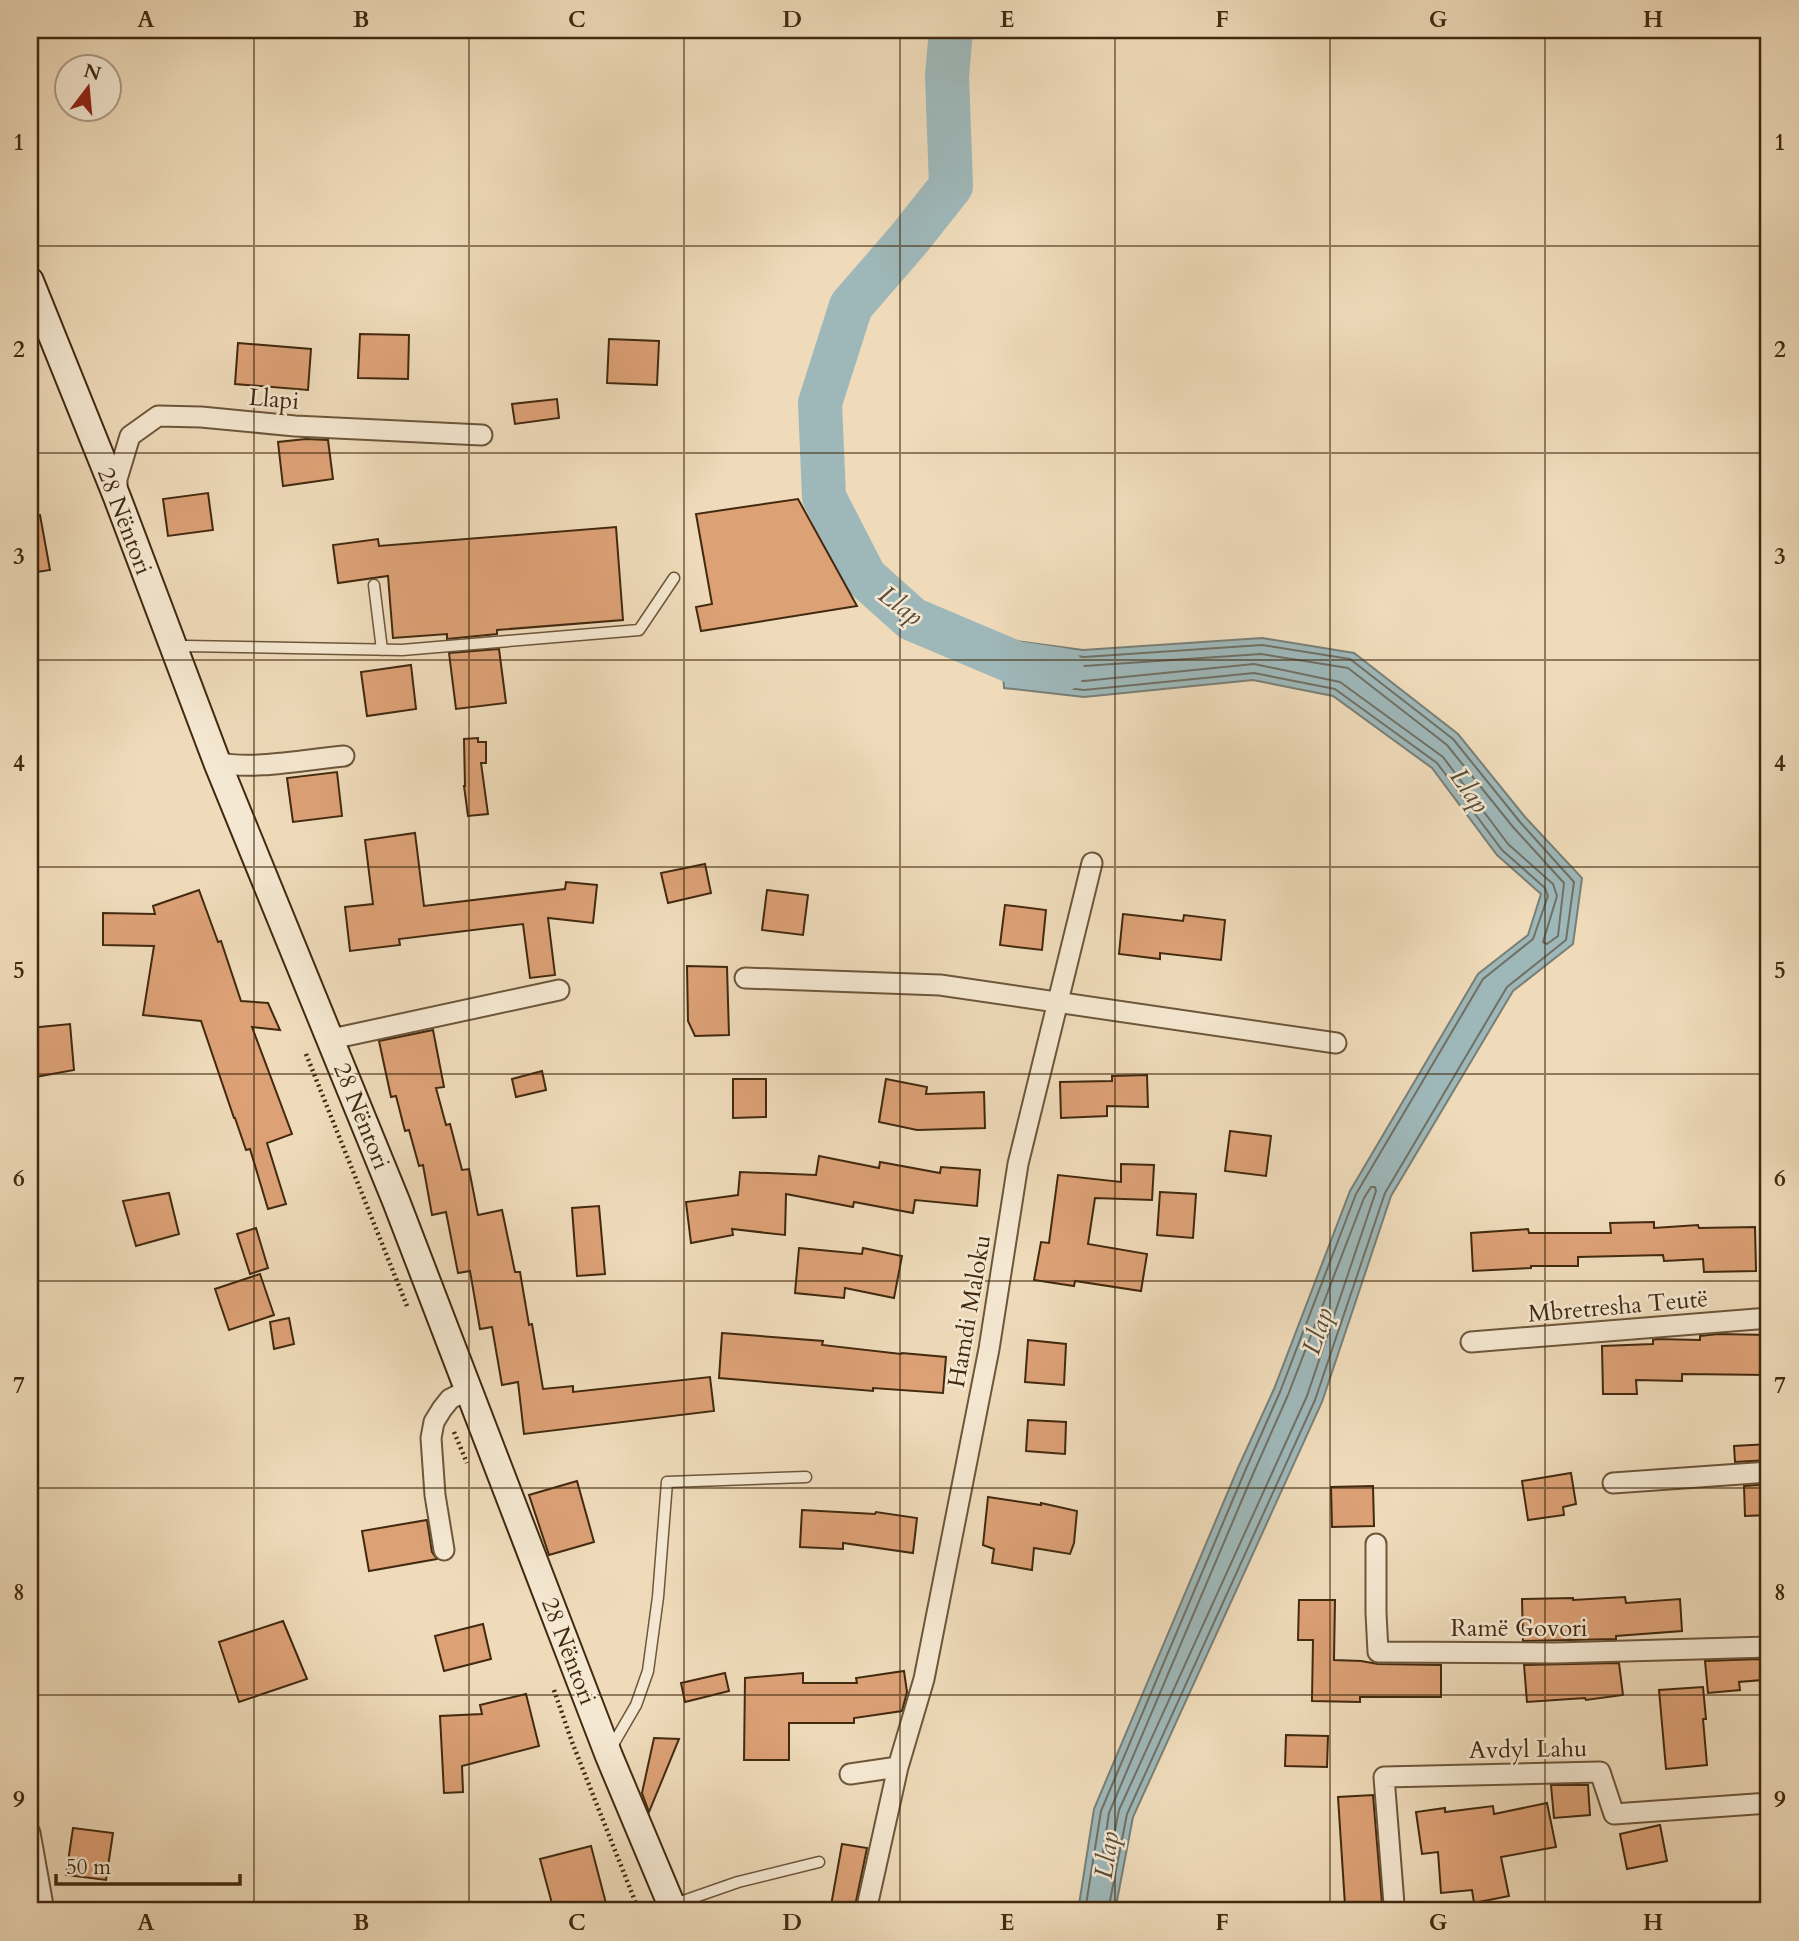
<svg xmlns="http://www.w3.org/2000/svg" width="1799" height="1941" viewBox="0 0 1799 1941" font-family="Cardo,serif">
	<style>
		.water { fill: #9eb8ba; stroke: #797f76; stroke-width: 2 }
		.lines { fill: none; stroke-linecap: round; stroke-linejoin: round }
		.shore { stroke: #707064; stroke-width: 2 }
		.river { stroke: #9eb8ba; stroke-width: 44 }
		.building { fill: #dda176; stroke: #42290f; stroke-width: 2 }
		.service-casing { stroke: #6d563a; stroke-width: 13 }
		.minor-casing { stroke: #6d563a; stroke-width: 23 }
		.secondary-casing { stroke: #42290f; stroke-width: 30 }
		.path { stroke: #42290f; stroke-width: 4.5; stroke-dasharray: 2 3.5; stroke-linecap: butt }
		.service { stroke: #f5e8d2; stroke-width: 10 }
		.minor { stroke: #f5e8d2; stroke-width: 19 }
		.secondary { stroke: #f5e8d2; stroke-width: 26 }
		.grid { fill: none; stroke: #42290f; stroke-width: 2; stroke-opacity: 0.55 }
		.labels { text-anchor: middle; stroke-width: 5; stroke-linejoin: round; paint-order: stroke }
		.street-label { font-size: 24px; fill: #42290f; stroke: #f5e8d2 }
		.water-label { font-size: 26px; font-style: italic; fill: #594d3a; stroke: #f5e8d2 }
		.neatline { fill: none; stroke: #42290f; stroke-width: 2.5 }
		.grid-label { font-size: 23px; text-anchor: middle; font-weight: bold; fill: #42290f }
	</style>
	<rect width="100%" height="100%" fill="#efdbba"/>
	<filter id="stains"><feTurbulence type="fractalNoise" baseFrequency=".00286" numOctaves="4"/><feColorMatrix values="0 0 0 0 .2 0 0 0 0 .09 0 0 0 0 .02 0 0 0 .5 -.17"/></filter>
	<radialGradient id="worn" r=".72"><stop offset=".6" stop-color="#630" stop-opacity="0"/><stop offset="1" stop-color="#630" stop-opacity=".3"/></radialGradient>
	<path class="water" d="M 1262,638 L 1354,653 L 1458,734 L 1525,817 L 1582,878 L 1573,944 L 1513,991 L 1391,1196 L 1322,1402 L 1133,1817 L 1115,1911 L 1078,1911 L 1094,1809 L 1238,1468 L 1274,1389 L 1350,1191 L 1478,974 L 1528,935 L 1541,894 L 1497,855 L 1432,768 L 1333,696 L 1253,680 L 1084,697 L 1004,688 L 1001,639 L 1083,650 Z"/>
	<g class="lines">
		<path class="shore" d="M 1261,654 L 1348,668 L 1447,745 L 1513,827 L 1564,883 L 1558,936 L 1547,944 L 1543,942 L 1557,896 L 1553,884 L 1508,844 L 1443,757 L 1340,682 L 1254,664 L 1084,681 L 1021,674 L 1019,671 L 1018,661 L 1022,658 L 1084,666 Z
			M 1371,1187 L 1375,1187 L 1376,1191 L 1307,1396 L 1119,1810 L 1110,1855 L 1105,1857 L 1103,1853 L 1109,1813 L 1253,1474 L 1288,1395 L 1364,1198 Z
			M 1085,1911 L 1101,1811 L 1245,1471 L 1280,1392 L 1356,1194 L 1483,979 L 1533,939 L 1548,896 L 1545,888 L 1502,850 L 1437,763 L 1335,689 L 1254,673 L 1084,690 L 1013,682 L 1010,679 L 1009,651 L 1012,647 L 1084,657 L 1262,645 L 1350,659 L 1453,739 L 1520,822 L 1574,882 L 1566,940 L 1507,987 L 1385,1193 L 1315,1400 L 1127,1814 L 1108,1911"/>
		<path class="river" d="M 951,30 L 947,76 L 951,186 L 909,239 L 851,306 L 820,403 L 824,497 L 865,577 L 912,619 L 1016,663 L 1062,670"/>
	</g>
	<path class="building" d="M 360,334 L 409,335 L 408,379 L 358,378 Z
		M 609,339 L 659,341 L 657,385 L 607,383 Z
		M 238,343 L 311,349 L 308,390 L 235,384 Z
		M 557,399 L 559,418 L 515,424 L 512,404 Z
		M 306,439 L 328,440 L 333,479 L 283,486 L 278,442 Z
		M 208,493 L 213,530 L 168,536 L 163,499 Z
		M 798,499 L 857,606 L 701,631 L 696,607 L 712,604 L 696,514 Z
		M 40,515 L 50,570 L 30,573 L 30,516 Z
		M 616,527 L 623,620 L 497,630 L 497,634 L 447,639 L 447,634 L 393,638 L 388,576 L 338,583 L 333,545 L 378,539 L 379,546 Z
		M 499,649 L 506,703 L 456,709 L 449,653 Z
		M 411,665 L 416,709 L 367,716 L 361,672 Z
		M 478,738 L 478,742 L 486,742 L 486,763 L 481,763 L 488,814 L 468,816 L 464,786 L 465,786 L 464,739 Z
		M 337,772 L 342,816 L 293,822 L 287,778 Z
		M 415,833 L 424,906 L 565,889 L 566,882 L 597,885 L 593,923 L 548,918 L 555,975 L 530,978 L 523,924 L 399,939 L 400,945 L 350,951 L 345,907 L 373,904 L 365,840 Z
		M 705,864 L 711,893 L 668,903 L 661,873 Z
		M 199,890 L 218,942 L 221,941 L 241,1001 L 268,1003 L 280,1030 L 252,1027 L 292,1134 L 267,1143 L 286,1204 L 268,1209 L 250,1149 L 246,1150 L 235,1118 L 234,1118 L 201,1021 L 143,1015 L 154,946 L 103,945 L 103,913 L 155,914 L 153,906 Z
		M 767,890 L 808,895 L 803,935 L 762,930 Z
		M 1005,905 L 1046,910 L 1042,950 L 1000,945 Z
		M 1123,914 L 1183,921 L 1184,915 L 1225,920 L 1221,960 L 1160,953 L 1160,959 L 1119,954 Z
		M 687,966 L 727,967 L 729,1035 L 695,1036 L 688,1021 Z
		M 70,1024 L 74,1070 L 30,1078 L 30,1028 Z
		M 433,1030 L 444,1087 L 436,1088 L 446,1125 L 450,1124 L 462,1170 L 469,1169 L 478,1215 L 502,1210 L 515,1272 L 520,1272 L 529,1325 L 532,1324 L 543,1389 L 573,1386 L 573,1392 L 710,1377 L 714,1411 L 524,1434 L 518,1382 L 502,1385 L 492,1327 L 480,1329 L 470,1271 L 458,1273 L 446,1212 L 432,1215 L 423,1165 L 419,1166 L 409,1130 L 405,1131 L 396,1096 L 391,1097 L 379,1041 Z
		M 542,1071 L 546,1090 L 516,1097 L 512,1079 Z
		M 1147,1075 L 1148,1107 L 1107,1106 L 1107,1116 L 1061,1118 L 1060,1082 L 1112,1081 L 1112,1076 Z
		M 733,1079 L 766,1079 L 766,1117 L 733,1118 Z
		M 886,1079 L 927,1087 L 926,1094 L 984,1092 L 985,1128 L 917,1130 L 879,1122 Z
		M 1230,1131 L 1271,1136 L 1266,1176 L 1225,1171 Z
		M 819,1156 L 879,1168 L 880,1162 L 940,1173 L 941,1167 L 980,1170 L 977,1206 L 915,1200 L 913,1213 L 854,1202 L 853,1207 L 786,1194 L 785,1235 L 732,1229 L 733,1235 L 691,1243 L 686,1202 L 738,1195 L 740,1172 L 816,1175 Z
		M 1121,1164 L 1154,1165 L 1152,1200 L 1095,1198 L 1088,1244 L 1147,1254 L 1141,1291 L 1075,1281 L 1074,1286 L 1034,1280 L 1041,1242 L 1049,1243 L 1058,1175 L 1121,1182 Z
		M 1160,1192 L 1196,1194 L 1193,1238 L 1157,1235 Z
		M 169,1193 L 179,1234 L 136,1246 L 123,1201 Z
		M 599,1206 L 605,1274 L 577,1276 L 572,1208 Z
		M 1654,1222 L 1654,1228 L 1698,1225 L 1699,1228 L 1755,1227 L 1756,1271 L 1704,1272 L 1703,1259 L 1664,1261 L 1663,1255 L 1578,1257 L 1578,1266 L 1531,1266 L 1531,1268 L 1473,1271 L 1471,1233 L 1528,1229 L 1529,1233 L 1611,1233 L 1610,1223 Z
		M 256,1228 L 268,1268 L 250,1274 L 237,1234 Z
		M 799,1248 L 862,1254 L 863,1248 L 902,1256 L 894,1298 L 845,1288 L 844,1298 L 795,1293 Z
		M 260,1274 L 274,1315 L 229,1330 L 215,1289 Z
		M 289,1318 L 294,1344 L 274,1349 L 270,1322 Z
		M 722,1333 L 823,1341 L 822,1345 L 901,1354 L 902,1353 L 946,1357 L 943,1393 L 873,1388 L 873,1391 L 719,1378 Z
		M 1718,1334 L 1769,1335 L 1769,1375 L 1682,1374 L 1682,1381 L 1636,1380 L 1637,1394 L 1603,1394 L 1602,1346 L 1653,1344 L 1653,1340 L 1656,1339 L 1700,1340 L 1700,1336 Z
		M 1028,1340 L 1066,1344 L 1064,1385 L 1025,1382 Z
		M 1028,1420 L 1066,1422 L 1065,1454 L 1026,1451 Z
		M 1769,1444 L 1769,1460 L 1735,1462 L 1734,1446 Z
		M 1571,1473 L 1576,1504 L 1563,1507 L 1564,1515 L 1528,1520 L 1522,1481 Z
		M 577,1481 L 594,1542 L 549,1555 L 529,1495 Z
		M 1769,1484 L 1769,1515 L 1745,1516 L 1744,1486 Z
		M 1373,1486 L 1374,1526 L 1332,1527 L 1331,1487 Z
		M 988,1497 L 1041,1505 L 1041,1503 L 1077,1511 L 1074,1543 L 1070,1554 L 1034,1548 L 1032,1570 L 992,1563 L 994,1549 L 983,1545 Z
		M 802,1510 L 875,1514 L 876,1512 L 917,1518 L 913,1553 L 843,1543 L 843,1549 L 800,1547 Z
		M 427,1520 L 432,1552 L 437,1559 L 369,1571 L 362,1531 Z
		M 1625,1597 L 1626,1603 L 1680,1599 L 1682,1631 L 1616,1636 L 1616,1639 L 1523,1641 L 1522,1599 L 1573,1598 L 1573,1600 Z
		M 1299,1600 L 1335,1600 L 1334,1660 L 1361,1661 L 1378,1664 L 1441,1665 L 1441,1697 L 1360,1697 L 1360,1702 L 1312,1701 L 1313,1640 L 1298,1640 Z
		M 283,1621 L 307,1679 L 239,1702 L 219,1642 Z
		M 483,1624 L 491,1659 L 444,1671 L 435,1636 Z
		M 1760,1659 L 1762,1680 L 1739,1682 L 1740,1690 L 1708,1693 L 1705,1661 Z
		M 1619,1663 L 1623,1695 L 1586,1700 L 1585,1698 L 1527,1702 L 1524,1665 Z
		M 904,1671 L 907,1692 L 902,1711 L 854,1718 L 854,1723 L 789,1723 L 789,1760 L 744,1760 L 745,1678 L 803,1673 L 803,1683 L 857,1683 L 856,1678 Z
		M 725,1673 L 729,1691 L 685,1702 L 681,1683 Z
		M 1703,1687 L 1706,1719 L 1703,1719 L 1707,1765 L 1666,1769 L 1659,1690 Z
		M 526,1694 L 539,1746 L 462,1766 L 463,1792 L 444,1793 L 440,1716 L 482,1714 L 480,1705 Z
		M 1286,1735 L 1328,1736 L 1327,1767 L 1285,1766 Z
		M 654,1738 L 679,1739 L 649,1812 L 642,1793 Z
		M 1551,1785 L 1588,1785 L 1590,1815 L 1554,1818 Z
		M 1373,1795 L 1382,1903 L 1345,1905 L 1338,1797 Z
		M 1547,1803 L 1556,1847 L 1501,1857 L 1509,1896 L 1474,1903 L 1472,1890 L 1441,1893 L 1438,1852 L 1422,1854 L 1416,1812 L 1445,1808 L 1445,1812 L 1493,1806 L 1494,1814 Z
		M 1660,1825 L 1667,1861 L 1627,1869 L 1620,1834 Z
		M 73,1828 L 113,1833 L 106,1880 L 66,1875 Z
		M 842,1844 L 867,1848 L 854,1911 L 830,1911 Z
		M 591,1846 L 608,1911 L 554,1911 L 540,1859 Z"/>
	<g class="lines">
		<defs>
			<path id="service" d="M 374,585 L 382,650
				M 175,650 L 186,646 L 402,650 L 639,630 L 674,578
				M 611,1748 L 636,1705 L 648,1671 L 658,1597 L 667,1482 L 806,1477
				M 672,1905 L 738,1882 L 819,1862"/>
			<path id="minor" d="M 117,494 L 117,479 L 130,436 L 158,416 L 201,417 L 295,426 L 482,435
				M 217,762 C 250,771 309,759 344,756
				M 745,978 L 940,985 L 1336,1043
				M 331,1038 L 341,1037 L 559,990
				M 1471,1342 L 1769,1318
				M 1613,1483 L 1769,1472
				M 1376,1544 L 1376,1613 L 1378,1652 L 1555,1653 L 1769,1647
				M 444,1550 L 435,1495 L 431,1438 L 434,1422 L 442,1409 L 450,1399 L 470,1389
				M 850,1774 L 898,1767
				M 30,1833 L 44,1911
				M 1394,1904 L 1384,1777 L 1600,1772 L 1614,1814 L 1769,1803
				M 866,1911 L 898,1767 L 924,1679 L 989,1349 L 1018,1164 L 1092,863"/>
			<path id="secondary" d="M 30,281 L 117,497 L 217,762 L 396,1201 L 609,1756 L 674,1911"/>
		</defs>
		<use href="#service" class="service-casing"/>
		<use href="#minor" class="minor-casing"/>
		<use href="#secondary" class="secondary-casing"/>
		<path class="path" d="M 306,1054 L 407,1306
			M 454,1432 L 467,1463
			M 554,1690 L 572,1742 L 639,1911"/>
		<use href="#service" class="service"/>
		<use href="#minor" class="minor"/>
		<use href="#secondary" class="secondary"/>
	</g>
	<path class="grid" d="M 254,30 L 254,1911M 469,30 L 469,1911M 684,30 L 684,1911M 900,30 L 900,1911M 1115,30 L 1115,1911M 1330,30 L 1330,1911M 1545,30 L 1545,1911M 30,246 L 1769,246M 30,453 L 1769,453M 30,660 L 1769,660M 30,867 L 1769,867M 30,1074 L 1769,1074M 30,1281 L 1769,1281M 30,1488 L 1769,1488M 30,1695 L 1769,1695"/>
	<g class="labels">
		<g class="street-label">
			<text transform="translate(274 399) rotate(5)" y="8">Llapi</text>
			<text transform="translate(125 521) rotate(69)" y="8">28 Nëntori</text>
			<text transform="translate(362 1116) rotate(68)" y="8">28 Nëntori</text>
			<text transform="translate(1618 1306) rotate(-5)" y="8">Mbretresha Teutë</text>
			<text transform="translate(969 1311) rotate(-80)" y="8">Hamdi Maloku</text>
			<text x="1519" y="1636">Ramë Govori</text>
			<text transform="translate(569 1651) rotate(69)" y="8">28 Nëntori</text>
			<text transform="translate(1528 1749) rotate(-1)" y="8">Avdyl Lahu</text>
		</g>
		<g class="water-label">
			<text transform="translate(901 605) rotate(37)" y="9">Llap</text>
			<text transform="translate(1470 790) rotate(55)" y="9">Llap</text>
			<text transform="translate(1317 1331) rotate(-72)" y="9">Llap</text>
			<text transform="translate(1106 1855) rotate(-82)" y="9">Llap</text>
		</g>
	</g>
	<rect width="1799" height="1941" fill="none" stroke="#efdbba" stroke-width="77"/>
	<g transform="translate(88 88) rotate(16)"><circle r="33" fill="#f5e8d2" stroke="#ad9c84" stroke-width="2"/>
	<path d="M0-5L12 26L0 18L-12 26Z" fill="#8f2418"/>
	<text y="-10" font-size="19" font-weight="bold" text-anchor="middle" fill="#42290f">N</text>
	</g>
	<path d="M56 1874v10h184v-10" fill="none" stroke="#42290f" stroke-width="3.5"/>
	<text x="66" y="1874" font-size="21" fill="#42290f" stroke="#f5e8d2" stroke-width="5" paint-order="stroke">50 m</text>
	<rect x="38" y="38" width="1722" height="1864" class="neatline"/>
	<g class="grid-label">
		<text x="146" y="27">A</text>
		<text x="361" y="27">B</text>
		<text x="577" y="27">C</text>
		<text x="792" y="27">D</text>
		<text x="1007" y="27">E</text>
		<text x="1222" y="27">F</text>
		<text x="1438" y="27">G</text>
		<text x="1653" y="27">H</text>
		<text x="19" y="150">1</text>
		<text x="1780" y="150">1</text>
		<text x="19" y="357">2</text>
		<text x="1780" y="357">2</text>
		<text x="19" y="564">3</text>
		<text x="1780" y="564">3</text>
		<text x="19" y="771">4</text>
		<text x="1780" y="771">4</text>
		<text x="19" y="978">5</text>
		<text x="1780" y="978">5</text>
		<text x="19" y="1186">6</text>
		<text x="1780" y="1186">6</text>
		<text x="19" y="1393">7</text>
		<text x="1780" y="1393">7</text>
		<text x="19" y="1600">8</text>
		<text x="1780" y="1600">8</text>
		<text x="19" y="1807">9</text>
		<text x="1780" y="1807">9</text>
		<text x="146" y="1930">A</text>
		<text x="361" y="1930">B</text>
		<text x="577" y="1930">C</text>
		<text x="792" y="1930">D</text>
		<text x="1007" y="1930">E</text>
		<text x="1222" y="1930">F</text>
		<text x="1438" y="1930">G</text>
		<text x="1653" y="1930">H</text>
	</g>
	<rect width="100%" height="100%" filter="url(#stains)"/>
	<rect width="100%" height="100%" fill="url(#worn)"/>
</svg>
